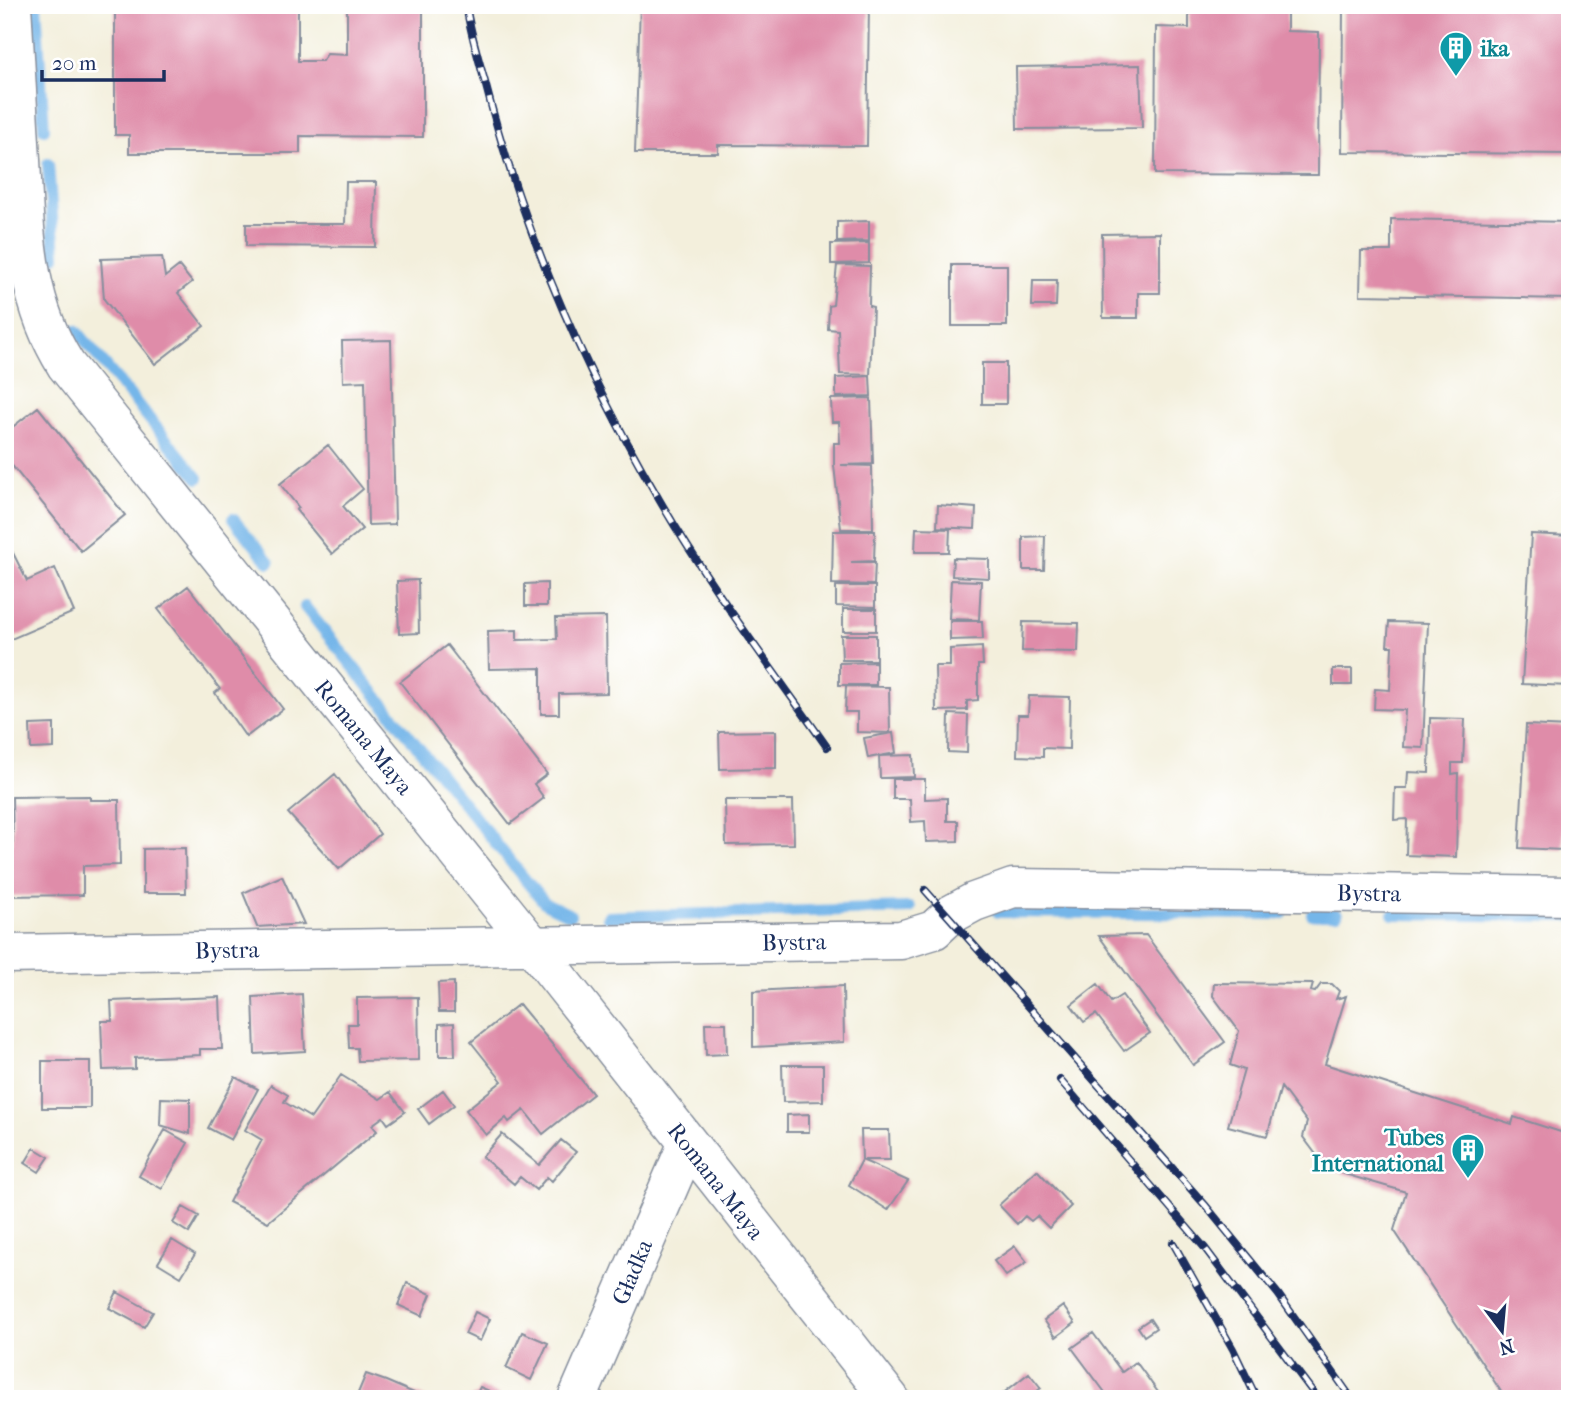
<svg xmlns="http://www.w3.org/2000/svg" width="1575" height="1404" viewBox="0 0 1575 1404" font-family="'IM FELL French Canon',serif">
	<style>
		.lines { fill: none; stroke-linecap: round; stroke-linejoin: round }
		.stream { stroke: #74b6e9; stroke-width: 12 }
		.building { fill: #df8ca9 }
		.street-casing { stroke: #878f9d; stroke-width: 41 }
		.street { stroke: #fff; stroke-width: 38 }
		.rail-casing { stroke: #1b2f5e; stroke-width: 8 }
		.rail { stroke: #fff; stroke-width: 5; stroke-dasharray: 16; stroke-linecap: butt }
		.labels { text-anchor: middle; stroke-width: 5; stroke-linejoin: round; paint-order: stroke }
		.culture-label { font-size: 23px; font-weight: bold; fill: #0d838f; stroke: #fff; text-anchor: start }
		.street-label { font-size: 23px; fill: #1b2f5e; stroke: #fff }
	</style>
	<rect width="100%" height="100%" fill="#fff"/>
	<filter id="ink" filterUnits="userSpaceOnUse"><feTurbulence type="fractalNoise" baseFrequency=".0143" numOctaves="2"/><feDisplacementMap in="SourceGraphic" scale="14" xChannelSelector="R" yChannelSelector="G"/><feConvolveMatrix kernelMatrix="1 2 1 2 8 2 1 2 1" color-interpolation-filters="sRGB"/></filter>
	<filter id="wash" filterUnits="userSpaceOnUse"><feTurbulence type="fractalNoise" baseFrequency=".00686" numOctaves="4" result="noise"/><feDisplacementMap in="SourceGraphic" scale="28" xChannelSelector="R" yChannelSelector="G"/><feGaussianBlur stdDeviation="1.57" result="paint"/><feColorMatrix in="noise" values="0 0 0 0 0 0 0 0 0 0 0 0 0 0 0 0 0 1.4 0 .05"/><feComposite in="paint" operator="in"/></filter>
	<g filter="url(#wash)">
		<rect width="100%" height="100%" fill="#f3efdc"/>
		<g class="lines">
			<path class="stream" d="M 36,5 L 44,129
				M 48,164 L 55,256
				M 76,330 L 198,478
				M 233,519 L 269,562
				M 305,607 L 527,882 L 545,903 L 570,915
				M 998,912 L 1282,914
				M 1312,914 L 1337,914
				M 1393,914 L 1570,916
				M 608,917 L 910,908"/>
		</g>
		<g id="blocks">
			<path class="building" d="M 115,5 L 304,5 L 298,8 L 298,61 L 322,61 L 327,54 L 347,55 L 347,5 L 423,5 L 423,137 L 300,136 L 300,153 L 129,153 L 129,135 L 115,135 Z
				M 640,5 L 869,5 L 867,146 L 718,145 L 718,153 L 635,153 Z
				M 1189,5 L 1287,5 L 1287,31 L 1319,32 L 1318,175 L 1155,174 L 1156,27 L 1189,28 Z
				M 1343,5 L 1570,5 L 1570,154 L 1342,152 Z
				M 1140,65 L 1142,128 L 1017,129 L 1016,67 Z
				M 346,182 L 376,182 L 375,247 L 246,246 L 246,224 L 345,224 Z
				M 1391,219 L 1570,222 L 1570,299 L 1360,295 L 1361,251 L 1391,251 Z
				M 869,221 L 869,241 L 837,242 L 837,222 Z
				M 1160,233 L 1160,293 L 1138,293 L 1138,318 L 1103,318 L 1102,234 Z
				M 869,243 L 869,263 L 831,264 L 831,244 Z
				M 162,257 L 165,277 L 179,266 L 192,282 L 178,293 L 204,326 L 155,364 L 104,299 L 101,259 Z
				M 837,265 L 870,266 L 869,306 L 873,307 L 870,375 L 840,374 L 838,330 L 828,329 L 829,306 L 833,305 Z
				M 952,265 L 1007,265 L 1007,326 L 952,326 Z
				M 1033,280 L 1057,280 L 1056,306 L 1032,306 Z
				M 391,340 L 395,524 L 368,525 L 365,381 L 343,382 L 342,341 Z
				M 982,363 L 1006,363 L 1006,404 L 982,404 Z
				M 870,376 L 871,396 L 836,397 L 836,378 Z
				M 871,398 L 873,464 L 841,465 L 872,466 L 873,529 L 841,529 L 834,465 L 834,443 L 840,443 L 839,422 L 832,422 L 831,399 Z
				M 38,407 L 125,515 L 81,551 L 5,457 L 5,433 Z
				M 328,445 L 363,489 L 343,506 L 362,529 L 332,554 L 296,510 L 299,508 L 280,484 Z
				M 938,505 L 976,508 L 975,529 L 937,527 Z
				M 916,528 L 950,529 L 949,552 L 915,552 Z
				M 833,531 L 875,531 L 874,561 L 851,562 L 875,562 L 874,585 L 832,584 Z
				M 1531,534 L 1570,536 L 1570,686 L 1522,684 Z
				M 1045,536 L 1044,570 L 1023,570 L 1023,537 Z
				M 12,551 L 27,581 L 55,568 L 74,612 L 9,640 L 5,638 L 5,555 Z
				M 953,558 L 989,559 L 989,578 L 952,576 Z
				M 418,580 L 419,633 L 399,634 L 397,581 Z
				M 951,580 L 981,581 L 979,620 L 949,619 Z
				M 547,583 L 547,606 L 525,606 L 525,584 Z
				M 188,586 L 283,709 L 246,737 L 215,693 L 220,689 L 158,609 Z
				M 836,586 L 875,586 L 875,607 L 836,606 Z
				M 843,609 L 876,609 L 876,631 L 843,631 Z
				M 606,617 L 607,693 L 559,694 L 559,714 L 541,714 L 541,668 L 489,669 L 488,631 L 517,630 L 517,640 L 557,639 L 556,618 Z
				M 950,621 L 982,621 L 983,639 L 950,640 Z
				M 1023,622 L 1079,623 L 1078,652 L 1022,651 Z
				M 1389,622 L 1428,623 L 1423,748 L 1403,747 L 1405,710 L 1374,709 L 1375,689 L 1390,690 L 1392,646 L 1387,646 Z
				M 841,635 L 876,635 L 876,660 L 842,660 Z
				M 447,645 L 547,774 L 534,784 L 544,798 L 510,824 L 400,682 Z
				M 982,647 L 983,665 L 978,665 L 978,700 L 967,701 L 967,710 L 936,711 L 935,666 L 950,666 L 950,649 Z
				M 876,662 L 876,685 L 839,685 L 839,663 Z
				M 1333,669 L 1352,669 L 1352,685 L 1333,685 Z
				M 846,686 L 889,687 L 890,733 L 857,732 L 857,712 L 845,712 Z
				M 1029,696 L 1070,697 L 1069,749 L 1043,748 L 1043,757 L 1017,756 L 1018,715 L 1028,715 Z
				M 949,714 L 968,715 L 967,753 L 948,752 Z
				M 1430,718 L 1465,719 L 1463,763 L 1452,763 L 1452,774 L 1458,773 L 1456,857 L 1406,855 L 1407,819 L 1394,820 L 1395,788 L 1407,788 L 1408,772 L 1429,773 Z
				M 54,724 L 54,748 L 31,749 L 30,725 Z
				M 1526,725 L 1570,727 L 1570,788 L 1566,788 L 1563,850 L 1519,848 Z
				M 776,731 L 776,768 L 720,769 L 719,732 Z
				M 893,733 L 896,753 L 879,756 L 913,755 L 914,777 L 880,778 L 879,756 L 868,758 L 864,738 Z
				M 335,774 L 380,834 L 339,869 L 288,813 Z
				M 893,779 L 925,779 L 925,799 L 947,798 L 947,821 L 958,821 L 958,841 L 926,842 L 925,821 L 911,822 L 910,799 L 893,799 Z
				M 90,796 L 90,800 L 119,800 L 120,865 L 83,866 L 83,895 L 5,896 L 5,843 L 13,843 L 12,797 Z
				M 725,800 L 793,800 L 794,844 L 726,845 Z
				M 185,848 L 186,893 L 143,893 L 143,849 Z
				M 282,876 L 304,924 L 257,927 L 243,893 Z
				M 1146,935 L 1225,1042 L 1193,1065 L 1099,936 Z
				M 454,982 L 454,1012 L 439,1012 L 438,983 Z
				M 1214,983 L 1313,984 L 1311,991 L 1315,992 L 1321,984 L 1332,984 L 1339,991 L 1336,999 L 1346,996 L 1325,1064 L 1512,1124 L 1514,1117 L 1570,1135 L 1570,1399 L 1504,1396 L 1394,1230 L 1406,1192 L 1327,1169 L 1303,1137 L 1307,1122 L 1281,1087 L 1267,1136 L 1228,1126 L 1244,1070 L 1230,1065 L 1239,1031 L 1213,996 Z
				M 1098,984 L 1111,1002 L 1122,995 L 1150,1033 L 1124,1051 L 1096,1014 L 1084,1022 L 1071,1005 Z
				M 843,986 L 844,1042 L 753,1047 L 753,991 Z
				M 302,994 L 305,1051 L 255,1054 L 253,997 Z
				M 220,997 L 222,1049 L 200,1049 L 200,1055 L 135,1058 L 135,1069 L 103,1070 L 101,1021 L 112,1021 L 111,1001 Z
				M 418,997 L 419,1060 L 358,1061 L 357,1048 L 349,1048 L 348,1024 L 357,1024 L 357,998 Z
				M 519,1004 L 593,1094 L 543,1134 L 524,1110 L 509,1122 L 506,1118 L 486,1135 L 466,1110 L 502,1081 L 471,1042 Z
				M 454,1023 L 455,1056 L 439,1056 L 439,1024 Z
				M 705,1023 L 726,1023 L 727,1054 L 706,1055 Z
				M 42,1061 L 90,1061 L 90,1108 L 42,1108 Z
				M 782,1065 L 823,1065 L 823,1101 L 783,1102 Z
				M 341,1075 L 380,1099 L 390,1092 L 405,1112 L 388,1124 L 383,1117 L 372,1125 L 377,1131 L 268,1222 L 229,1202 L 262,1140 L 245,1130 L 271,1085 L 288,1095 L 284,1102 L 311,1118 Z
				M 235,1077 L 258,1089 L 231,1140 L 208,1128 Z
				M 443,1090 L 454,1105 L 429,1124 L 418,1109 Z
				M 161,1098 L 190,1099 L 190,1134 L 160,1125 Z
				M 809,1114 L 809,1132 L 787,1132 L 787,1115 Z
				M 165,1130 L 188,1143 L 162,1189 L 139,1176 Z
				M 861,1130 L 889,1130 L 890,1160 L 862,1160 Z
				M 502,1134 L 539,1165 L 561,1140 L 576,1152 L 552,1181 L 547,1177 L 536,1190 L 520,1177 L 514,1184 L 482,1157 Z
				M 34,1148 L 49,1157 L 39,1172 L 25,1163 Z
				M 862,1160 L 908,1181 L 888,1210 L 849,1185 Z
				M 1037,1170 L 1071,1206 L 1049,1228 L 1037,1216 L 1031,1221 L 1025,1216 L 1017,1224 L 999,1205 Z
				M 183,1207 L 199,1216 L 189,1233 L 173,1223 Z
				M 172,1240 L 195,1254 L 181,1277 L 158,1263 Z
				M 1015,1246 L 1027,1262 L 1006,1276 L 994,1261 Z
				M 407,1283 L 431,1294 L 422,1316 L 398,1305 Z
				M 117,1292 L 153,1312 L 144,1327 L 109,1308 Z
				M 1063,1306 L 1075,1323 L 1056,1337 L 1044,1320 Z
				M 475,1312 L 490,1319 L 480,1341 L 465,1334 Z
				M 1150,1319 L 1156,1328 L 1144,1336 L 1138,1327 Z
				M 522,1332 L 548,1343 L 531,1380 L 506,1368 Z
				M 1093,1333 L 1122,1372 L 1136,1362 L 1163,1399 L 1110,1399 L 1072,1348 Z
				M 1029,1373 L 1041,1388 L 1031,1396 L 1034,1399 L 996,1399 Z
				M 366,1374 L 386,1381 L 428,1399 L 372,1399 L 358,1393 Z
				M 480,1387 L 508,1399 L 468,1399 L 476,1395 Z"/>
		</g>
	</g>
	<g filter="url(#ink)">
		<use href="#blocks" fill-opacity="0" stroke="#878f9d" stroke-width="2"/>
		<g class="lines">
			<defs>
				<path id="street" d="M 12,5 C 15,57 18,108 21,160 C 25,234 25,300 66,365 L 532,945 L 890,1399
					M 5,954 L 901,940 L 934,930 L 950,915 L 974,902 L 1013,888 L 1570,896
					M 577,1399 L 687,1145"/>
			</defs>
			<use href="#street" class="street-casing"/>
			<use href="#street" class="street"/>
			<defs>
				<path id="rail" d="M 466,5 C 470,31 478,57 485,82 C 522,229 584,371 660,501 C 710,587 770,666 827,747
					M 925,890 L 1206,1206 L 1278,1294 L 1352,1399
					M 1060,1080 L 1204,1247 L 1318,1399
					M 1173,1243 L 1233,1349 L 1257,1399"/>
			</defs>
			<use href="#rail" class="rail-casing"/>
			<use href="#rail" class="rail"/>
		</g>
	</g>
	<defs>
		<symbol id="building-pin" viewBox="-11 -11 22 30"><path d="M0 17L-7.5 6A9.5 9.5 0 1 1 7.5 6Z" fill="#0f9aa8" stroke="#fff"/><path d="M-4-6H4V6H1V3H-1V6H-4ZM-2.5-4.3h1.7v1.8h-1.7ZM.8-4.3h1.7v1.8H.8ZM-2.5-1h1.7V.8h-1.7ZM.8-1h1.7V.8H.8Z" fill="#fff"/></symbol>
	</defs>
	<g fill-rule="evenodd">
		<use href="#building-pin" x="1437" y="29" width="38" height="52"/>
		<use href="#building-pin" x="1449" y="1131" width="38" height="52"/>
	</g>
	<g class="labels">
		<g class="culture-label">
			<text x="1480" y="56">ika</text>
			<text x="1444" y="1145" text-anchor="end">Tubes<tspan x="1444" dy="26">International</tspan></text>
		</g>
		<g class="street-label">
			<text transform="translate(364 737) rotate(51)" y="8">Romana Maya</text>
			<text transform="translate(1369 893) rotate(1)" y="8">Bystra</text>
			<text transform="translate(794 942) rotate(-1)" y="8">Bystra</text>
			<text transform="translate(227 950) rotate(-1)" y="8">Bystra</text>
			<text transform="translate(716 1181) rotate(52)" y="8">Romana Maya</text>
			<text transform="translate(632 1272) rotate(-67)" y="8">Gładka</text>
		</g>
	</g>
	<rect width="1575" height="1404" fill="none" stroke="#fff" stroke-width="28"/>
	<g transform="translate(1502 1331) rotate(164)" stroke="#ffffff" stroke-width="5" paint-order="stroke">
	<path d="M0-5L12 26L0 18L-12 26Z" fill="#1b2f5e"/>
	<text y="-10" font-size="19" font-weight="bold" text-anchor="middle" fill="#1b2f5e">N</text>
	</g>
	<path d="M42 70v10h122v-10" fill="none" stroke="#1b2f5e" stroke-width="3.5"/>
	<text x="52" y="70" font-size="21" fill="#1b2f5e" stroke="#ffffff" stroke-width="5" paint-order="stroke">20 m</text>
</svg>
